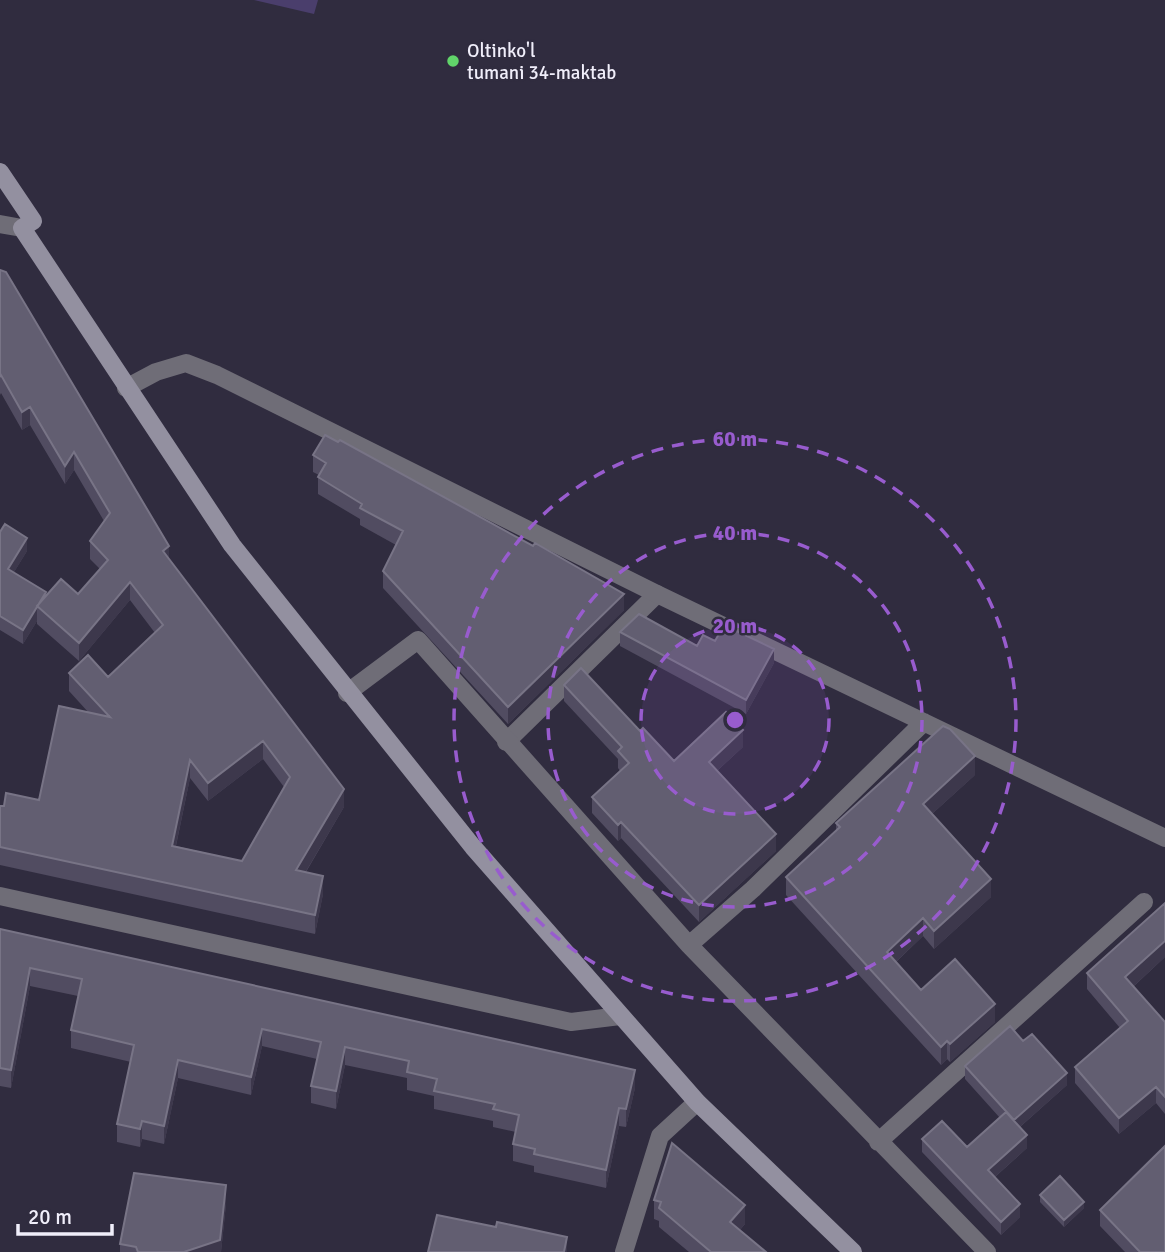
<svg xmlns="http://www.w3.org/2000/svg" width="1165" height="1252" viewBox="0 0 1165 1252" font-family="Signika,sans-serif">
	<style>
		.green { fill: #4a3e6c }
		.lines { fill: none; stroke-linecap: round; stroke-linejoin: round }
		.lane { stroke: #6f6d77; stroke-width: 18 }
		.street { stroke: #6f6d77; stroke-width: 18 }
		.secondary { stroke: #9390a0; stroke-width: 18 }
		.wall { fill: #514c61; fill-rule: evenodd }
		.shaded-wall { fill: #3d384c }
		.building { fill: #625e71; stroke: #787486; stroke-width: 2; fill-rule: evenodd }
		.ring { fill: none; stroke: #985cce; stroke-width: 3.5; stroke-dasharray: 12 9 }
		.poi-dot { fill: #61d46a; stroke: #302c3f; stroke-width: 2.5 }
		.labels { text-anchor: middle; stroke-width: 5; stroke-linejoin: round; paint-order: stroke }
		.poi-label { font-size: 19px; fill: #f0eefa; stroke: #302c3f; text-anchor: start }
		.centre { fill: #985cce; stroke: #302c3f; stroke-width: 3.5 }
		.ring-label { font-size: 21px; text-anchor: middle; font-weight: bold; fill: #985cce; stroke: #302c3f; stroke-width: 5; stroke-linejoin: round; paint-order: stroke }
	</style>
	<rect width="100%" height="100%" fill="#302c3f"/>
	<path class="green" d="M 254,0 L 318,0 L 314,14 Z"/>
	<g class="lines">
		<path class="lane" d="M 506,742 L 657,594"/>
		<path class="street" d="M 0,224 L 22,228
			M 126,388 L 156,372 L 186,363 L 217,375 L 657,594 L 1165,838
			M 347,693 L 418,640 L 689,945
			M 924,722 L 753,889 L 689,945 L 987,1252
			M 0,896 L 571,1022 L 620,1016
			M 878,1142 L 1144,902
			M 624,1252 L 660,1136 L 697,1102"/>
		<path class="secondary" d="M 0,172 L 33,221 L 22,228 L 232,545 L 473,847 L 697,1102 L 853,1252"/>
	</g>
	<path class="wall" d="M 0,270 L 169,559 L 344,807 L 306,872 L 323,894 L 315,934 L 0,865 L 0,806 L 4,806 L 39,800 L 89,713 L 69,691 L 69,673 L 108,677 L 155,633 L 130,600 L 79,661 L 37,624 L 37,621 L 23,644 L 0,630 L 0,532 L 27,551 L 14,572 L 46,596 L 78,594 L 100,569 L 90,559 L 90,541 L 104,521 L 74,470 L 65,484 L 30,425 L 22,430 L 1,393 L 0,395 ZM 263,759 L 284,787 L 242,861 L 176,846 L 190,778 L 208,801 Z
		M 313,455 L 624,610 L 508,724 L 383,588 L 383,571 L 396,545 L 360,525 L 360,519 L 318,494 L 318,477 L 319,475 L 313,472 Z
		M 620,632 L 697,646 L 715,641 L 774,663 L 746,714 L 620,646 Z
		M 564,685 L 640,731 L 674,761 L 743,747 L 717,771 L 776,851 L 699,922 L 621,838 L 618,841 L 592,813 L 592,797 L 620,771 L 618,768 L 618,759 L 564,701 Z
		M 975,775 L 932,814 L 991,897 L 934,949 L 923,936 L 896,962 L 921,990 L 995,1022 L 950,1062 L 947,1059 L 941,1065 L 786,895 L 786,877 L 836,831 L 836,823 Z
		M 0,929 L 635,1088 L 626,1127 L 619,1126 L 606,1188 L 534,1172 L 534,1166 L 513,1161 L 513,1144 L 516,1132 L 493,1127 L 493,1121 L 434,1109 L 434,1096 L 407,1090 L 407,1078 L 345,1065 L 336,1109 L 311,1103 L 311,1086 L 317,1059 L 262,1046 L 251,1095 L 178,1078 L 164,1144 L 142,1139 L 140,1147 L 117,1142 L 117,1124 L 131,1062 L 71,1048 L 71,1030 L 78,996 L 30,986 L 11,1088 L 0,1086 Z
		M 1165,957 L 1133,987 L 1165,1022 L 1165,1114 L 1156,1103 L 1119,1134 L 1075,1083 L 1075,1067 L 1120,1028 L 1087,989 L 1087,973 Z
		M 1023,1041 L 1067,1085 L 1020,1127 L 1027,1148 L 995,1177 L 1020,1217 L 1001,1235 L 922,1152 L 922,1139 L 967,1147 L 1000,1118 L 965,1079 L 965,1066 Z
		M 1040,1195 L 1084,1208 L 1064,1227 L 1040,1202 Z
		M 654,1200 L 745,1224 L 740,1230 L 766,1252 L 689,1252 L 659,1227 L 659,1221 L 654,1219 Z
		M 226,1204 L 221,1252 L 120,1252 L 120,1244 Z
		M 1100,1210 L 1165,1252 L 1125,1252 L 1100,1226 Z"/>
	<path class="shaded-wall" d="M 30,407 L 30,425 L 22,430 L 22,412 Z
		M 74,452 L 74,470 L 65,484 L 65,466 Z
		M 27,538 L 27,551 L 8,582 L 8,569 Z
		M 169,546 L 169,564 L 163,551 Z
		M 130,582 L 130,600 L 79,661 L 79,643 Z
		M 624,594 L 624,610 L 508,724 L 508,707 Z
		M 37,607 L 37,621 L 23,644 L 23,630 Z
		M 774,649 L 774,663 L 746,714 L 746,700 Z
		M 743,730 L 743,747 L 709,778 L 709,762 Z
		M 263,741 L 263,759 L 208,801 L 208,783 Z
		M 975,756 L 975,775 L 923,822 L 923,804 Z
		M 190,760 L 190,778 L 172,864 L 172,846 Z
		M 344,789 L 344,807 L 296,888 L 296,870 Z
		M 621,822 L 621,838 L 618,841 L 618,825 Z
		M 776,834 L 776,851 L 699,922 L 699,905 Z
		M 323,876 L 323,894 L 315,934 L 315,915 Z
		M 991,879 L 991,897 L 934,949 L 934,931 Z
		M 923,918 L 923,936 L 887,970 L 887,952 Z
		M 1165,941 L 1165,957 L 1125,994 L 1125,977 Z
		M 30,968 L 30,986 L 11,1088 L 11,1070 Z
		M 995,1004 L 995,1022 L 950,1062 L 950,1044 Z
		M 262,1029 L 262,1046 L 251,1095 L 251,1077 Z
		M 947,1041 L 947,1059 L 941,1065 L 941,1047 Z
		M 345,1047 L 345,1065 L 336,1109 L 336,1091 Z
		M 178,1060 L 178,1078 L 164,1144 L 164,1126 Z
		M 635,1070 L 635,1088 L 626,1127 L 626,1109 Z
		M 1067,1073 L 1067,1085 L 1014,1132 L 1014,1120 Z
		M 1156,1087 L 1156,1103 L 1119,1134 L 1119,1118 Z
		M 619,1108 L 619,1126 L 606,1188 L 606,1170 Z
		M 142,1121 L 142,1139 L 140,1147 L 140,1129 Z
		M 1027,1135 L 1027,1148 L 988,1183 L 988,1170 Z
		M 226,1185 L 226,1204 L 221,1252 L 184,1252 Z
		M 1084,1202 L 1084,1208 L 1064,1227 L 1064,1220 Z
		M 1020,1204 L 1020,1217 L 1001,1235 L 1001,1222 Z
		M 745,1205 L 745,1224 L 730,1241 L 730,1222 Z
		M 567,1237 L 567,1252 L 564,1252 Z"/>
	<path class="building" d="M 0,270 L 6,272 L 169,546 L 163,551 L 344,789 L 296,870 L 323,876 L 315,915 L 0,847 L 0,806 L 4,806 L 6,793 L 39,800 L 59,706 L 110,717 L 69,673 L 88,655 L 108,677 L 163,625 L 130,582 L 79,643 L 37,606 L 61,579 L 78,594 L 108,560 L 90,541 L 110,513 L 74,452 L 65,466 L 30,407 L 22,412 L 1,375 L 0,377 ZM 263,741 L 290,777 L 242,861 L 172,846 L 190,760 L 208,783 Z
		M 325,435 L 338,442 L 340,440 L 533,546 L 535,543 L 624,594 L 508,707 L 383,571 L 403,531 L 360,508 L 362,504 L 318,477 L 326,463 L 313,455 Z
		M 5,524 L 27,538 L 8,569 L 46,592 L 23,630 L 0,616 L 0,532 Z
		M 639,614 L 697,646 L 703,635 L 715,641 L 724,625 L 774,649 L 746,700 L 620,632 Z
		M 581,668 L 640,731 L 643,728 L 674,761 L 726,712 L 743,730 L 709,762 L 776,834 L 699,905 L 621,822 L 618,825 L 592,797 L 629,763 L 618,751 L 622,747 L 564,685 Z
		M 943,726 L 950,729 L 975,756 L 923,804 L 991,879 L 934,931 L 923,918 L 887,952 L 921,990 L 955,959 L 995,1004 L 950,1044 L 947,1041 L 941,1047 L 786,877 L 840,827 L 836,823 Z
		M 1165,903 L 1165,941 L 1125,977 L 1165,1022 L 1165,1097 L 1156,1087 L 1119,1118 L 1075,1067 L 1128,1021 L 1087,973 Z
		M 0,929 L 635,1070 L 626,1109 L 619,1108 L 606,1170 L 534,1154 L 535,1149 L 513,1144 L 519,1115 L 493,1109 L 495,1104 L 434,1091 L 437,1079 L 407,1072 L 409,1061 L 345,1047 L 336,1091 L 311,1086 L 321,1042 L 262,1029 L 251,1077 L 178,1060 L 164,1126 L 142,1121 L 140,1129 L 117,1124 L 134,1045 L 71,1030 L 82,979 L 30,968 L 11,1070 L 0,1068 Z
		M 1010,1026 L 1023,1041 L 1032,1034 L 1067,1073 L 1014,1120 L 965,1066 Z
		M 1006,1112 L 1027,1135 L 988,1170 L 1020,1204 L 1001,1222 L 922,1139 L 942,1121 L 967,1147 Z
		M 672,1143 L 745,1205 L 730,1222 L 766,1252 L 711,1252 L 659,1208 L 661,1202 L 654,1200 Z
		M 1165,1146 L 1165,1252 L 1140,1252 L 1100,1210 Z
		M 134,1173 L 226,1185 L 220,1240 L 184,1252 L 138,1252 L 136,1247 L 120,1244 Z
		M 1060,1176 L 1084,1202 L 1064,1220 L 1040,1195 Z
		M 437,1215 L 496,1227 L 497,1222 L 567,1237 L 564,1252 L 428,1252 Z"/>
	<circle cx="735" cy="720" r="94" fill="#985cce" fill-opacity=".12"/>
	<g class="ring">
		<circle cx="735" cy="720" r="94"/>
		<circle cx="735" cy="720" r="187"/>
		<circle cx="735" cy="720" r="281"/>
	</g>
	<circle class="poi-dot" cx="453" cy="61" r="7"/>
	<g class="labels">
		<g class="poi-label">
			<text x="467" y="57">Oltinko'l<tspan x="467" dy="22">tumani 34-maktab</tspan></text>
		</g>
	</g>
	<circle cx="735" cy="720" r="10" class="centre"/>
	<g class="ring-label">
		<text x="735" y="446">60 m</text>
		<text x="735" y="540">40 m</text>
		<text x="735" y="633">20 m</text>
	</g>
	<path d="M18 1224v10h94v-10" fill="none" stroke="#f0eefa" stroke-width="3.5"/>
	<text x="28" y="1224" font-size="21" fill="#f0eefa" stroke="#302c3f" stroke-width="5" paint-order="stroke">20 m</text>
</svg>
